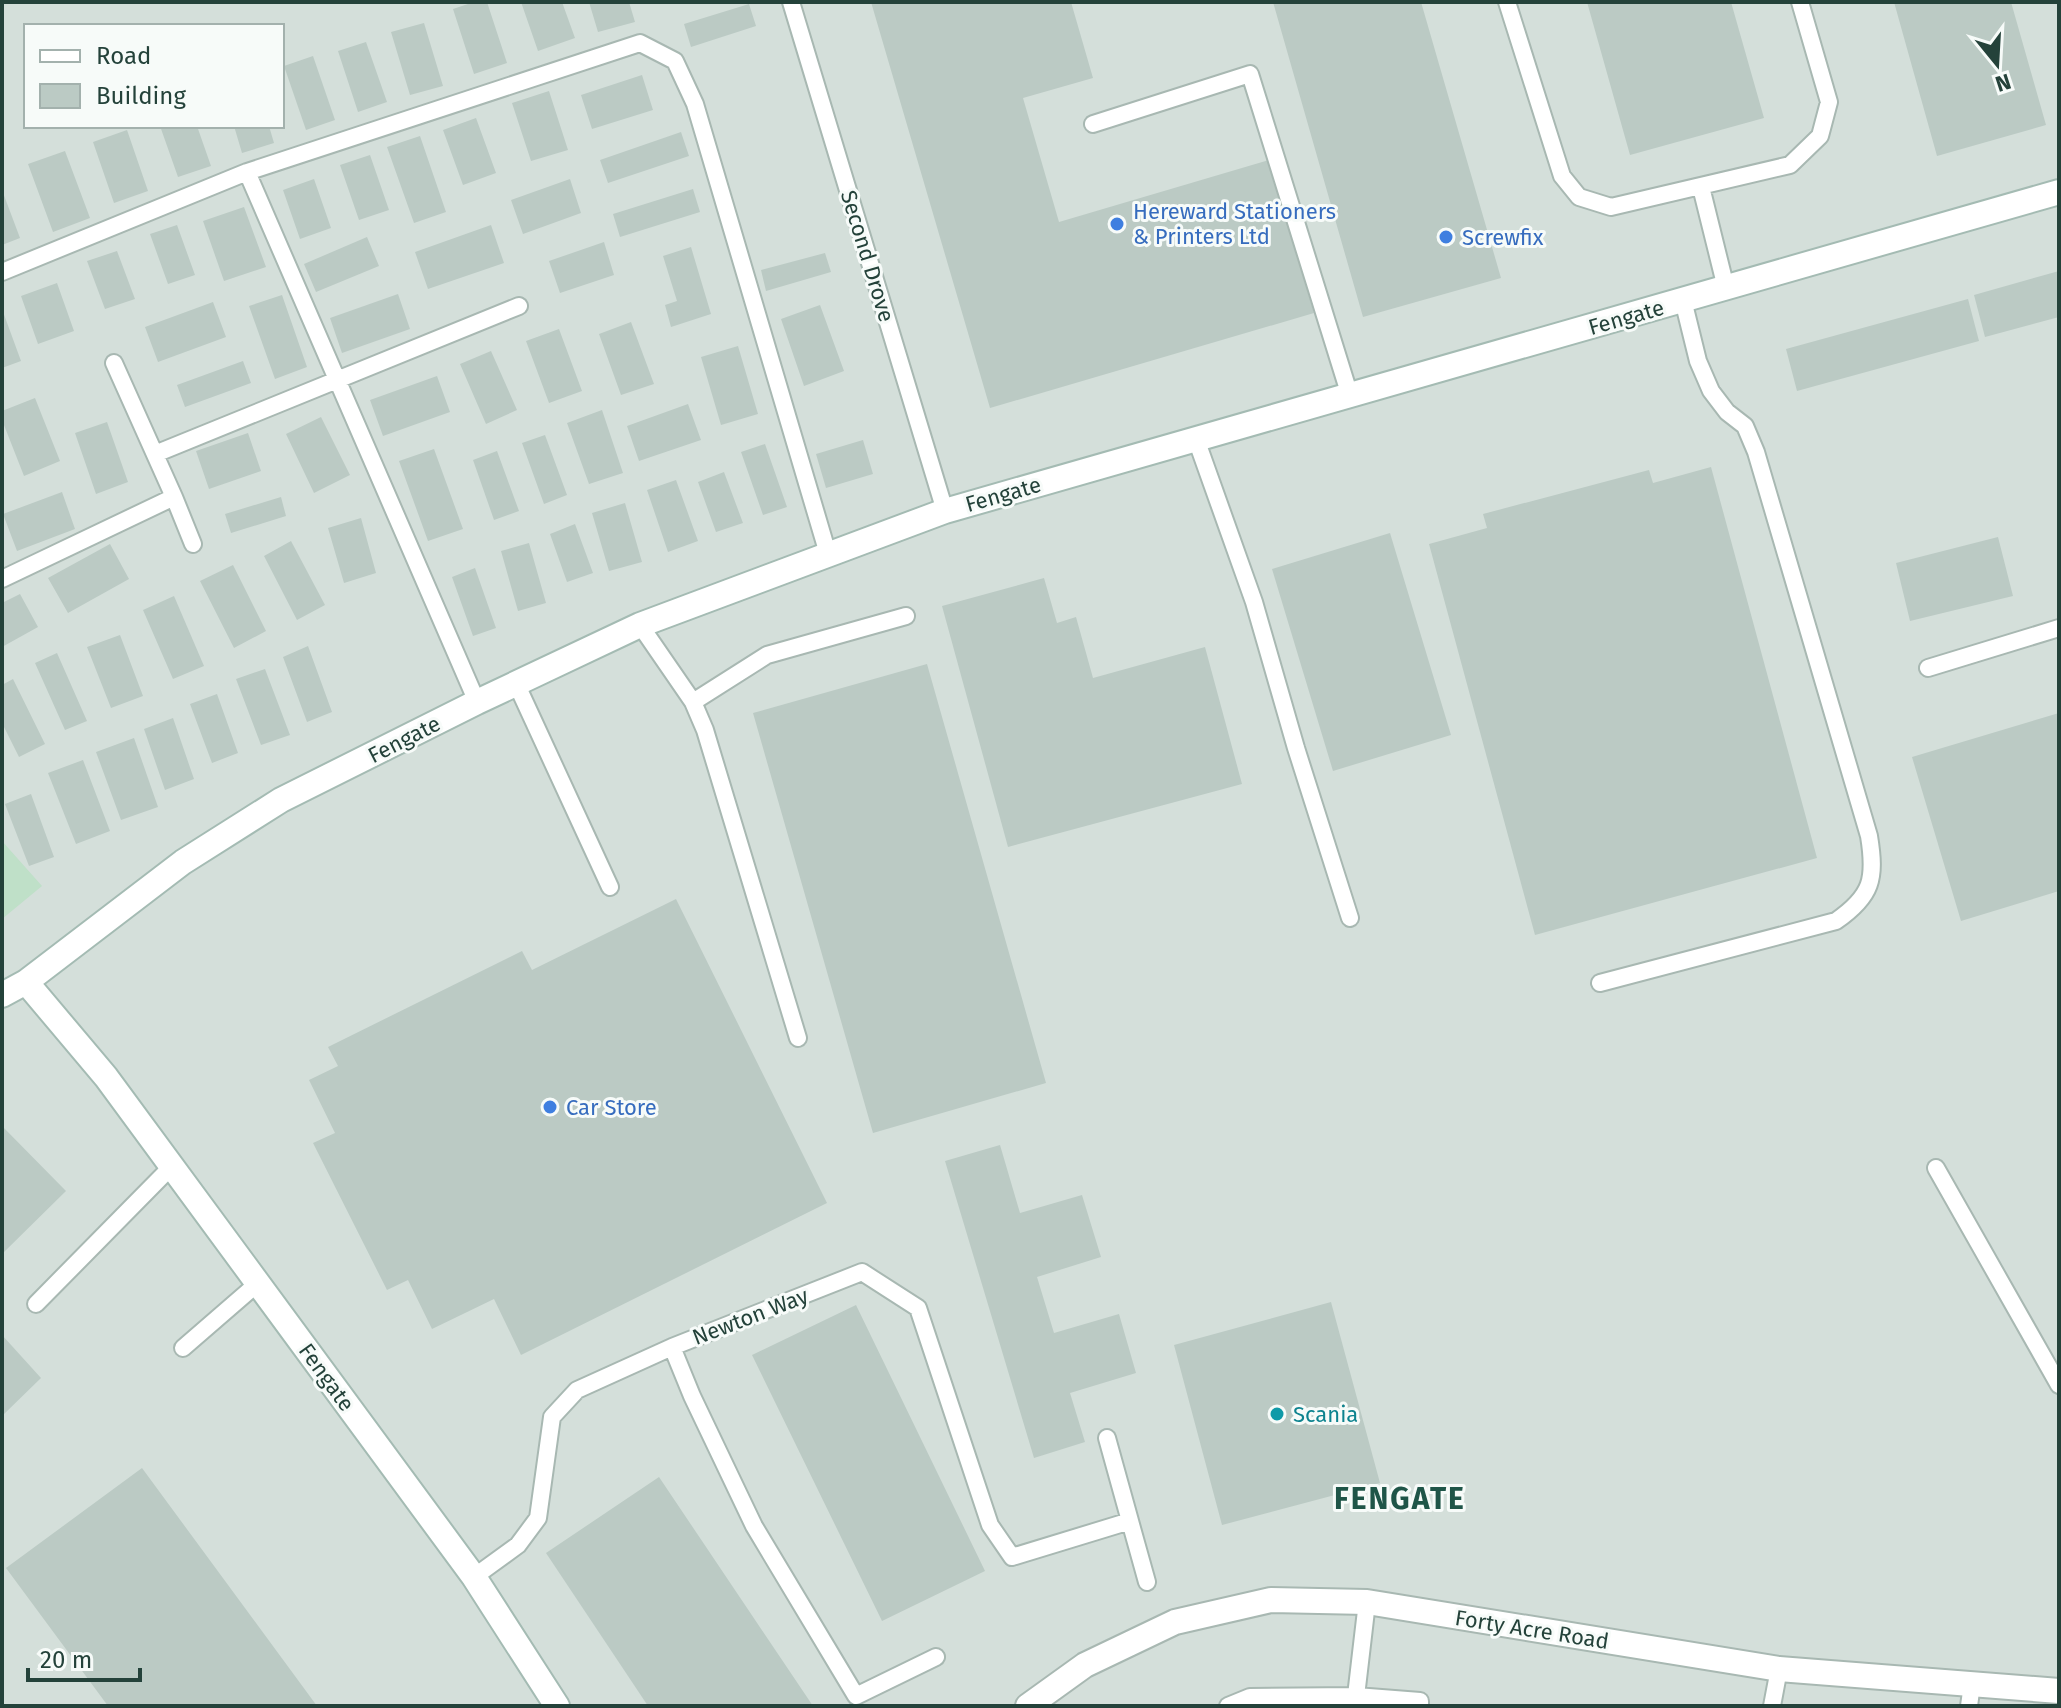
<svg xmlns="http://www.w3.org/2000/svg" width="2061" height="1708" viewBox="0 0 2061 1708" font-family="'Fira Sans',sans-serif">
	<style>
		.built { fill: #d4dfda; fill-rule: evenodd }
		.green { fill: #bfe0c8 }
		.building { fill: #bbcac4 }
		.lines { fill: none; stroke-linecap: round; stroke-linejoin: round }
		.lane-casing { stroke: #a8b8b2; stroke-width: 20 }
		.street-casing { stroke: #a8b8b2; stroke-width: 28 }
		.secondary-casing { stroke: #a4bbb3; stroke-width: 28 }
		.lane { stroke: #fff; stroke-width: 16 }
		.street { stroke: #fff; stroke-width: 24 }
		.secondary { stroke: #fff; stroke-width: 24 }
		.shop-dot { fill: #3f7fe0; stroke: #f7fbf9; stroke-width: 3 }
		.culture-dot { fill: #0f9aa8; stroke: #f7fbf9; stroke-width: 3 }
		.labels { text-anchor: middle; stroke-width: 6; stroke-linejoin: round; paint-order: stroke }
		.shop-label { font-size: 22px; fill: #366cbe; stroke: #f7fbf9; text-anchor: start }
		.street-label { font-size: 22px; fill: #24423a; stroke: #f7fbf9 }
		.culture-label { font-size: 22px; fill: #0d838f; stroke: #f7fbf9; text-anchor: start }
		.district-label { font-size: 30px; font-weight: bold; letter-spacing: 2px; fill: #1f5548; stroke: #f7fbf9 }
	</style>
	<rect width="100%" height="100%" fill="#e6efeb"/>
	<path class="built" d="M 2,2 L 2059,2 L 2059,1706 L 2,1706 ZM 26,26 L 282,26 L 282,126 L 26,126 Z"/>
	<path class="green" d="M 2,841 L 42,886 L 2,919 Z"/>
	<path class="building" d="M 474,2 L 487,2 L 507,63 L 474,74 L 453,9 Z
		M 521,2 L 562,2 L 575,38 L 538,51 Z
		M 589,2 L 629,2 L 635,22 L 598,32 Z
		M 871,2 L 1071,2 L 1093,78 L 1023,98 L 1059,222 L 1269,160 L 1314,313 L 990,408 Z
		M 1273,2 L 1421,2 L 1501,278 L 1363,317 Z
		M 1587,2 L 1731,2 L 1764,118 L 1630,155 Z
		M 1894,2 L 2011,2 L 2046,125 L 1937,156 Z
		M 749,4 L 756,26 L 691,47 L 684,24 Z
		M 424,23 L 443,86 L 410,95 L 391,32 Z
		M 366,42 L 387,102 L 358,112 L 338,51 Z
		M 313,56 L 335,120 L 306,130 L 284,66 Z
		M 642,75 L 653,110 L 592,129 L 581,95 Z
		M 549,91 L 568,150 L 531,161 L 512,103 Z
		M 476,118 L 496,173 L 463,185 L 443,130 Z
		M 160,126 L 197,126 L 211,166 L 178,177 Z
		M 234,126 L 269,126 L 274,143 L 242,153 Z
		M 127,130 L 148,191 L 114,203 L 93,142 Z
		M 681,132 L 689,156 L 608,183 L 600,160 Z
		M 420,136 L 446,212 L 414,223 L 387,147 Z
		M 65,151 L 90,218 L 53,232 L 28,164 Z
		M 370,155 L 389,210 L 359,220 L 340,165 Z
		M 314,179 L 331,228 L 300,239 L 283,190 Z
		M 570,179 L 581,213 L 523,234 L 511,200 Z
		M 693,189 L 700,212 L 620,237 L 613,214 Z
		M 2,190 L 20,238 L 2,245 Z
		M 244,207 L 266,267 L 224,281 L 203,221 Z
		M 177,225 L 195,275 L 168,284 L 150,234 Z
		M 491,225 L 504,263 L 428,289 L 415,252 Z
		M 367,237 L 379,266 L 316,292 L 304,264 Z
		M 604,242 L 614,275 L 560,293 L 549,261 Z
		M 691,247 L 711,314 L 671,327 L 665,305 L 677,301 L 663,256 Z
		M 117,251 L 135,299 L 105,309 L 87,261 Z
		M 825,253 L 831,272 L 766,291 L 761,270 Z
		M 2059,271 L 2059,317 L 1985,337 L 1974,295 Z
		M 57,283 L 74,331 L 38,344 L 21,296 Z
		M 398,294 L 410,329 L 342,353 L 330,318 Z
		M 282,295 L 307,367 L 275,379 L 249,306 Z
		M 1968,299 L 1979,341 L 1797,391 L 1786,349 Z
		M 213,302 L 226,337 L 158,362 L 145,327 Z
		M 820,305 L 844,371 L 804,386 L 781,319 Z
		M 2,309 L 21,361 L 2,368 Z
		M 631,322 L 654,384 L 621,395 L 599,334 Z
		M 559,329 L 582,391 L 549,403 L 526,341 Z
		M 738,346 L 758,414 L 721,425 L 701,357 Z
		M 491,351 L 517,410 L 486,424 L 460,364 Z
		M 243,361 L 251,383 L 185,407 L 177,385 Z
		M 437,376 L 450,412 L 383,436 L 370,400 Z
		M 35,398 L 60,461 L 24,476 L 2,420 L 2,411 Z
		M 688,404 L 701,440 L 639,461 L 627,426 Z
		M 602,410 L 623,473 L 589,484 L 567,423 Z
		M 321,417 L 350,475 L 314,493 L 286,434 Z
		M 107,422 L 128,482 L 96,494 L 75,433 Z
		M 248,433 L 261,471 L 209,489 L 196,451 Z
		M 545,435 L 567,495 L 544,504 L 522,443 Z
		M 863,440 L 873,474 L 826,488 L 816,454 Z
		M 765,444 L 787,507 L 763,515 L 741,452 Z
		M 434,449 L 463,529 L 428,541 L 399,461 Z
		M 497,451 L 519,511 L 494,520 L 473,460 Z
		M 1711,467 L 1817,858 L 1535,935 L 1429,544 L 1487,528 L 1483,514 L 1649,470 L 1653,483 Z
		M 724,472 L 743,523 L 716,532 L 698,482 Z
		M 676,480 L 698,541 L 668,552 L 647,490 Z
		M 62,492 L 75,529 L 17,551 L 3,514 Z
		M 281,497 L 286,516 L 231,533 L 225,514 Z
		M 625,503 L 642,562 L 609,571 L 592,513 Z
		M 361,518 L 376,573 L 344,583 L 328,528 Z
		M 575,524 L 593,573 L 567,582 L 550,534 Z
		M 1390,533 L 1451,735 L 1333,771 L 1272,569 Z
		M 1998,537 L 2013,596 L 1910,621 L 1896,563 Z
		M 291,541 L 325,605 L 297,620 L 264,556 Z
		M 529,543 L 546,603 L 518,611 L 501,551 Z
		M 110,544 L 129,579 L 68,613 L 48,578 Z
		M 233,565 L 266,631 L 234,648 L 200,581 Z
		M 475,568 L 496,628 L 473,636 L 452,577 Z
		M 1044,578 L 1057,623 L 1076,617 L 1093,678 L 1205,647 L 1242,784 L 1008,847 L 942,606 Z
		M 20,594 L 38,627 L 2,647 L 2,603 Z
		M 174,596 L 204,666 L 173,679 L 143,610 Z
		M 120,635 L 143,696 L 111,708 L 87,647 Z
		M 308,646 L 332,712 L 307,722 L 283,657 Z
		M 57,653 L 87,721 L 65,730 L 35,663 Z
		M 927,664 L 1046,1083 L 873,1133 L 753,713 Z
		M 265,669 L 290,735 L 261,745 L 236,679 Z
		M 13,679 L 45,744 L 19,757 L 2,723 L 2,685 Z
		M 217,694 L 238,753 L 212,763 L 190,704 Z
		M 2059,713 L 2059,891 L 1961,921 L 1912,757 Z
		M 173,718 L 194,779 L 165,790 L 144,729 Z
		M 134,738 L 158,807 L 121,820 L 96,752 Z
		M 83,760 L 110,831 L 76,844 L 48,773 Z
		M 31,794 L 54,857 L 29,866 L 5,804 Z
		M 676,899 L 827,1203 L 521,1355 L 494,1299 L 432,1329 L 408,1280 L 387,1290 L 313,1143 L 335,1133 L 309,1080 L 338,1066 L 328,1047 L 522,951 L 532,970 Z
		M 2,1126 L 66,1191 L 2,1254 Z
		M 1000,1145 L 1020,1213 L 1082,1195 L 1101,1257 L 1037,1277 L 1054,1333 L 1119,1314 L 1136,1373 L 1070,1393 L 1085,1442 L 1034,1458 L 945,1161 Z
		M 1331,1302 L 1380,1483 L 1222,1525 L 1174,1345 Z
		M 856,1305 L 985,1571 L 882,1621 L 752,1355 Z
		M 2,1335 L 41,1378 L 2,1416 Z
		M 142,1468 L 317,1706 L 108,1706 L 6,1568 Z
		M 659,1477 L 813,1706 L 648,1706 L 546,1553 Z"/>
	<g class="lines">
		<defs>
			<path id="lane" d="M 791,2 L 945,511
				M 1507,2 L 1562,176 L 1579,197 L 1611,207 L 1790,165 L 1820,136 L 1829,102 L 1800,2
				M 1093,124 L 1250,74 L 1350,396
				M 247,172 L 477,702
				M 1701,187 L 1726,288
				M 2,272 L 247,172 L 640,43 L 675,61 L 695,104 L 828,554
				M 1196,439 L 1254,602 L 1296,748 L 1350,918
				M 155,454 L 519,306
				M 174,497 L 193,544
				M 2,579 L 174,497 L 114,363
				M 640,625 L 693,702 L 767,655 L 906,616
				M 1928,668 L 2059,628
				M 516,683 L 610,887
				M 693,702 L 705,730 L 798,1038
				M 1600,983 L 1836,921 C 1872,896 1876,879 1869,836 L 1756,452 L 1745,426 L 1727,412 L 1711,391 L 1698,361 L 1683,300
				M 1936,1168 L 2059,1385
				M 36,1304 L 172,1166
				M 672,1347 L 692,1396 L 754,1526 L 856,1696 L 936,1657
				M 183,1348 L 258,1283
				M 1107,1438 L 1130,1521
				M 474,1577 L 518,1545 L 538,1518 L 552,1417 L 577,1390 L 672,1347 L 862,1272 L 918,1308 L 990,1525 L 1012,1557 L 1130,1521 L 1147,1582
				M 1356,1696 L 1367,1602
				M 1228,1706 L 1250,1697 L 1356,1696 L 1420,1701 L 1420,1706
				M 1772,1706 L 1779,1669
				M 1969,1706 L 1972,1684"/>
			<path id="street" d="M 1028,1706 L 1085,1665 L 1175,1622 L 1271,1600 L 1367,1602 L 1779,1669 L 2059,1691"/>
			<path id="secondary" d="M 26,982 L 106,1077 L 474,1577 L 557,1706
				M 2,995 L 26,982 L 183,862 L 281,800 L 477,702 L 640,625 L 945,511 L 2059,192"/>
		</defs>
		<use href="#lane" class="lane-casing"/>
		<use href="#street" class="street-casing"/>
		<use href="#secondary" class="secondary-casing"/>
		<use href="#lane" class="lane"/>
		<use href="#street" class="street"/>
		<use href="#secondary" class="secondary"/>
	</g>
	<g class="shop-dot">
		<circle cx="1117" cy="224" r="8"/>
		<circle cx="1446" cy="237" r="8"/>
		<circle cx="550" cy="1107" r="8"/>
	</g>
	<circle class="culture-dot" cx="1277" cy="1414" r="8"/>
	<g class="labels">
		<g class="shop-label">
			<text x="1133" y="219">Hereward Stationers<tspan x="1133" dy="25">&amp; Printers Ltd</tspan></text>
			<text x="1462" y="245">Screwfix</text>
			<text x="566" y="1115">Car Store</text>
		</g>
		<g class="street-label">
			<text transform="translate(868 256) rotate(73)" y="8">Second Drove</text>
			<text transform="translate(1626 317) rotate(-16)" y="8">Fengate</text>
			<text transform="translate(1003 494) rotate(-16)" y="8">Fengate</text>
			<text transform="translate(404 739) rotate(-27)" y="8">Fengate</text>
			<text transform="translate(750 1316) rotate(-21)" y="8">Newton Way</text>
			<text transform="translate(327 1377) rotate(54)" y="8">Fengate</text>
			<text transform="translate(1532 1629) rotate(9)" y="8">Forty Acre Road</text>
		</g>
		<g class="culture-label">
			<text x="1293" y="1422">Scania</text>
		</g>
		<g class="district-label">
			<text x="1400" y="1509">FENGATE</text>
		</g>
	</g>
	<rect width="2061" height="1708" fill="none" stroke="#24423a" stroke-width="8"/>
	<rect x="24" y="24" width="260" height="104" fill="#f7fbf9" stroke="#a3b1ad" stroke-width="2"/>
	<rect x="40" y="50" width="40" height="12" fill="#ffffff" stroke="#a3b1ad" stroke-width="2"/>
	<text x="96" y="64" font-size="24" fill="#24423a">Road</text>
	<rect x="40" y="84" width="40" height="24" fill="#bbcac4" stroke="#a3b1ad" stroke-width="2"/>
	<text x="96" y="104" font-size="24" fill="#24423a">Building</text>
	<g transform="translate(1997 64) rotate(162)" stroke="#f7fbf9" stroke-width="6" paint-order="stroke">
	<path d="M0-6L14 30L0 20L-14 30Z" fill="#24423a"/>
	<text y="-12" font-size="22" font-weight="bold" text-anchor="middle" fill="#24423a">N</text>
	</g>
	<path d="M28 1668v12h112v-12" fill="none" stroke="#24423a" stroke-width="4"/>
	<text x="40" y="1668" font-size="24" fill="#24423a" stroke="#f7fbf9" stroke-width="6" paint-order="stroke">20 m</text>
</svg>
